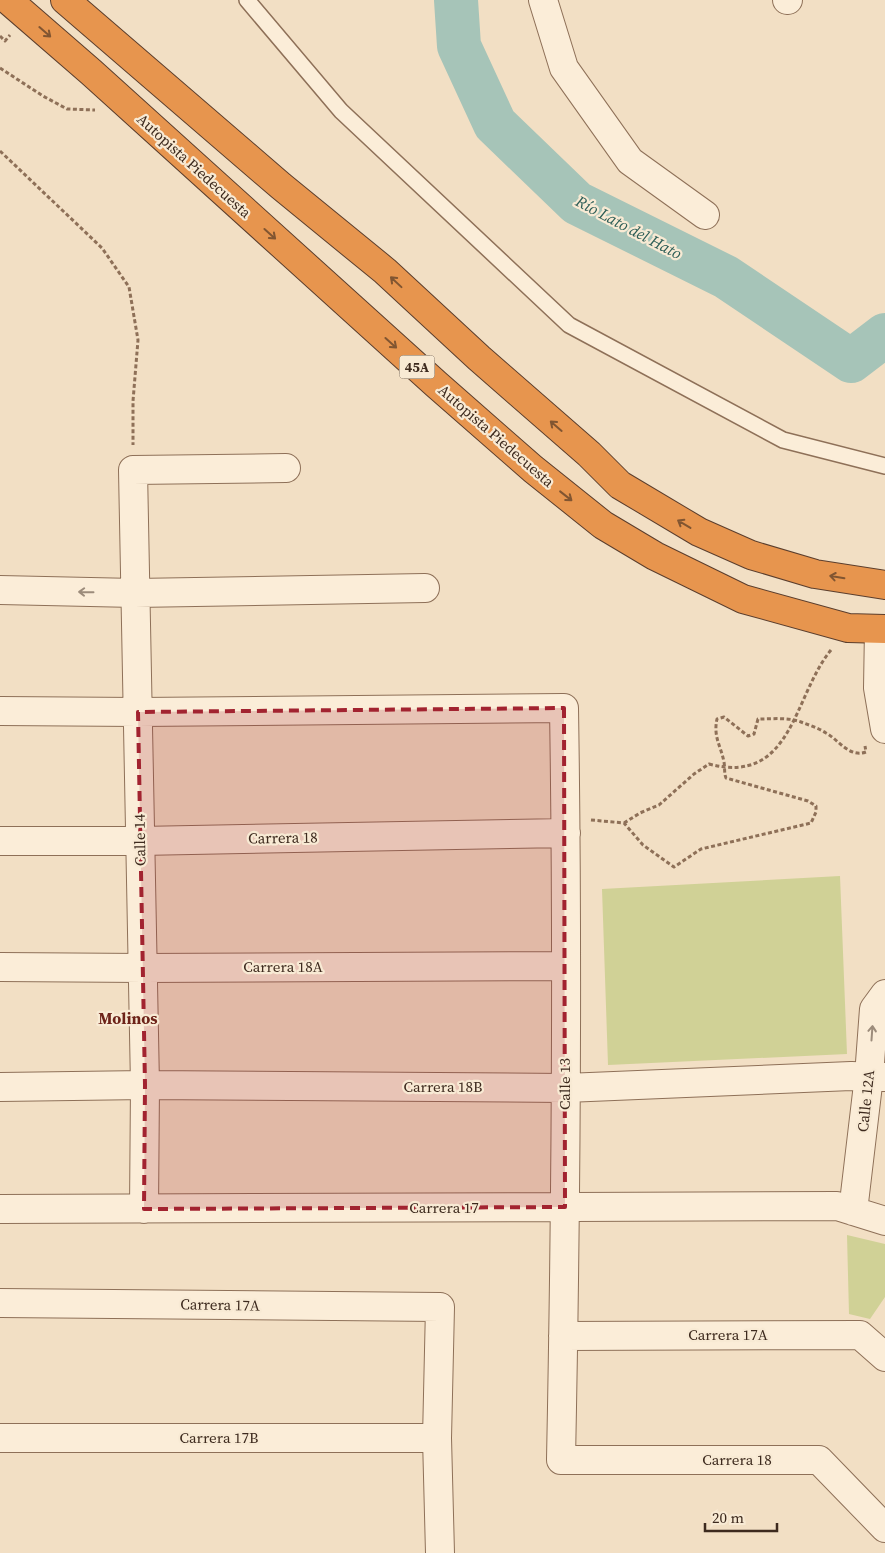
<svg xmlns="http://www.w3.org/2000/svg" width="885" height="1553" viewBox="0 0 885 1553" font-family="'Source Serif 4',serif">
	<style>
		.green { fill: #d0d196 }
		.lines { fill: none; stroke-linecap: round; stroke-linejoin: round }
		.river { stroke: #a6c4b8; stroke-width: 44 }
		.lane-casing { stroke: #8e7058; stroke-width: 18 }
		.street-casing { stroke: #8e7058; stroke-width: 30 }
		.highway-casing { stroke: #5b3e2d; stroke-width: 30 }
		.path { stroke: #8e7058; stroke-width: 3; stroke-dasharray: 4 2.5; stroke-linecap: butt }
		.lane { stroke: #fbedd8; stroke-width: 15 }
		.street { stroke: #fbedd8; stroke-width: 28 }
		.highway { stroke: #e7954e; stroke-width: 28 }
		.oneway { stroke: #815531 }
		.oneway2 { stroke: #9c8c7b }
		.marked { fill: #a22330; fill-opacity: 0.2; stroke: #a22330; stroke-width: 4; stroke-dasharray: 10 6; stroke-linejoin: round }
		.labels { text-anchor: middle; stroke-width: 4.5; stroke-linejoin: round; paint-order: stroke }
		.shield { fill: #f8ead4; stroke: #756455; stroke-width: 1 }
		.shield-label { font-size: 14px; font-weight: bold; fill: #3d2a1e }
		.street-label { font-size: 15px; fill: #3d2a1e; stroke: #f8ead4 }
		.water-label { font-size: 16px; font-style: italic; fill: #2c5d56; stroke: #f8ead4 }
		.neighbourhood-label { font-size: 16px; font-weight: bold; fill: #6d2319; stroke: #f8ead4 }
	</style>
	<rect width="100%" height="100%" fill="#f2dfc4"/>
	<path class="green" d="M 840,876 L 847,1054 L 608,1065 L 602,889 Z
		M 847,1235 L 885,1244 L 885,1297 L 870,1319 L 849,1314 Z"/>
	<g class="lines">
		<path class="river" d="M 456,0 L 459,46 L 495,124 L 577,203 L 726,277 L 851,361 L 885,335"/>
		<defs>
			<path id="lane" d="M 247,0 L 341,111 L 569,325 L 783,440 L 885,466"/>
			<path id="street" d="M 543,0 L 564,68 L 630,161 L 705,215
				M 787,0 L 788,0
				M 0,590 L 135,593 L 425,588
				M 879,629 L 878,688 L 885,729
				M 0,711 L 138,712 L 564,708 C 568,959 566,1209 561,1460 L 819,1460 L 885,1528
				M 0,841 L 140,841 L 566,833
				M 0,967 L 143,968 L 566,966
				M 0,1087 L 145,1085 L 566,1088 L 851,1076 L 885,1077
				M 0,1209 L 837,1206 L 885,1221
				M 144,1209 L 145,1085 L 133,470 L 286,468
				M 853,1211 L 869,1076 L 874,1009 L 885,994
				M 0,1303 L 440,1307 L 437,1438 L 440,1553
				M 563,1336 L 860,1335 L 885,1357
				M 0,1438 L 437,1438"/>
			<path id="highway" d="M 8,0 L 91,72 L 436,384 L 533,469 L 603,525 L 655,556 L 743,599 L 848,628 L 885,629
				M 65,0 L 281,186 L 385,271 L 479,358 L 589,454 L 620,485 L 699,532 L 751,555 L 815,574 L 885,585"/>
		</defs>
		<use href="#lane" class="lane-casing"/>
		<use href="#street" class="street-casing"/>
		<use href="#highway" class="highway-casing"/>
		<path class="path" d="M 0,36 L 5,41 L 10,35
			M 0,68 L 43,96 L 67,109 L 95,110
			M 0,151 L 102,248 L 129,287 L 138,340 L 133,401 L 133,445
			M 591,820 L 624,823 L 643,845 L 674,867 L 701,849 L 811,823 L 816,812 L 816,806 L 808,801 L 726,778 C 724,773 725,768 724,762 C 721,746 713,737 717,719 L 724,717 L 748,736 L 754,734 L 758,719 C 772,719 788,717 801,722 C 809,725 818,728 826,733 C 839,740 849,758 866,752 L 865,746
			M 624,823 L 640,813 L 659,805 L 694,774 L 709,764 C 793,786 793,696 831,650"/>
		<use href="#lane" class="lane"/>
		<use href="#street" class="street"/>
		<use href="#highway" class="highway"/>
	</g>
	<defs><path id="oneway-shaft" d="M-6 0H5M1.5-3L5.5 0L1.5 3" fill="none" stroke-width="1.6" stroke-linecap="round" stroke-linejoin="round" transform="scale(1.25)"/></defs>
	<g class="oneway">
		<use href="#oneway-shaft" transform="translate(45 32) rotate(41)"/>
		<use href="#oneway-shaft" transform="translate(270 234) rotate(42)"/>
		<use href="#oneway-shaft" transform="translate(396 282) rotate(-137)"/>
		<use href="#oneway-shaft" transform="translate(391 343) rotate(42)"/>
		<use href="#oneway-shaft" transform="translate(556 426) rotate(-139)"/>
		<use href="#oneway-shaft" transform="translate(566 496) rotate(38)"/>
		<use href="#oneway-shaft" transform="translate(684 524) rotate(-149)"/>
		<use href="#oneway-shaft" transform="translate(837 577) rotate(-171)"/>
	</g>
	<g class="oneway2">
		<use href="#oneway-shaft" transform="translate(86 592) rotate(-179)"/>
		<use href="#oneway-shaft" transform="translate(872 1033) rotate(-86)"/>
	</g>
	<path class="marked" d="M 564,708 L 565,1207 L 144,1209 L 145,1085 L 138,712 Z"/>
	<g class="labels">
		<rect class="shield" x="399.5" y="355.5" width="35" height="23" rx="4"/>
		<g class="shield-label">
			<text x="417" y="372">45A</text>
		</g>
		<g class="street-label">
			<text transform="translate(194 166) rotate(42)" y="5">Autopista Piedecuesta</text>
			<text transform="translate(496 436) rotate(41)" y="5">Autopista Piedecuesta</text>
			<text transform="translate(283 838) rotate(-1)" y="5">Carrera 18</text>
			<text transform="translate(140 840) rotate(-91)" y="5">Calle 14</text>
			<text x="283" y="972">Carrera 18A</text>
			<text transform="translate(565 1084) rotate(-90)" y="5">Calle 13</text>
			<text x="443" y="1092">Carrera 18B</text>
			<text transform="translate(866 1101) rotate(-84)" y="5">Calle 12A</text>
			<text x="444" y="1213">Carrera 17</text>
			<text transform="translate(220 1305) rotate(1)" y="5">Carrera 17A</text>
			<text x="728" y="1340">Carrera 17A</text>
			<text x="219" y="1443">Carrera 17B</text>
			<text x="737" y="1465">Carrera 18</text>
		</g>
		<g class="water-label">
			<text transform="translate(629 227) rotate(28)" y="6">Río Lato del Hato</text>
		</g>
		<g class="neighbourhood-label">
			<text x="128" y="1024">Molinos</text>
		</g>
	</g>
	<path d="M705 1523v8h72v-8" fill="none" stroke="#3d2a1e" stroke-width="2.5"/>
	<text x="712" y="1523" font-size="15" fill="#3d2a1e" stroke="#f8ead4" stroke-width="4" paint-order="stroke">20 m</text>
</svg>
